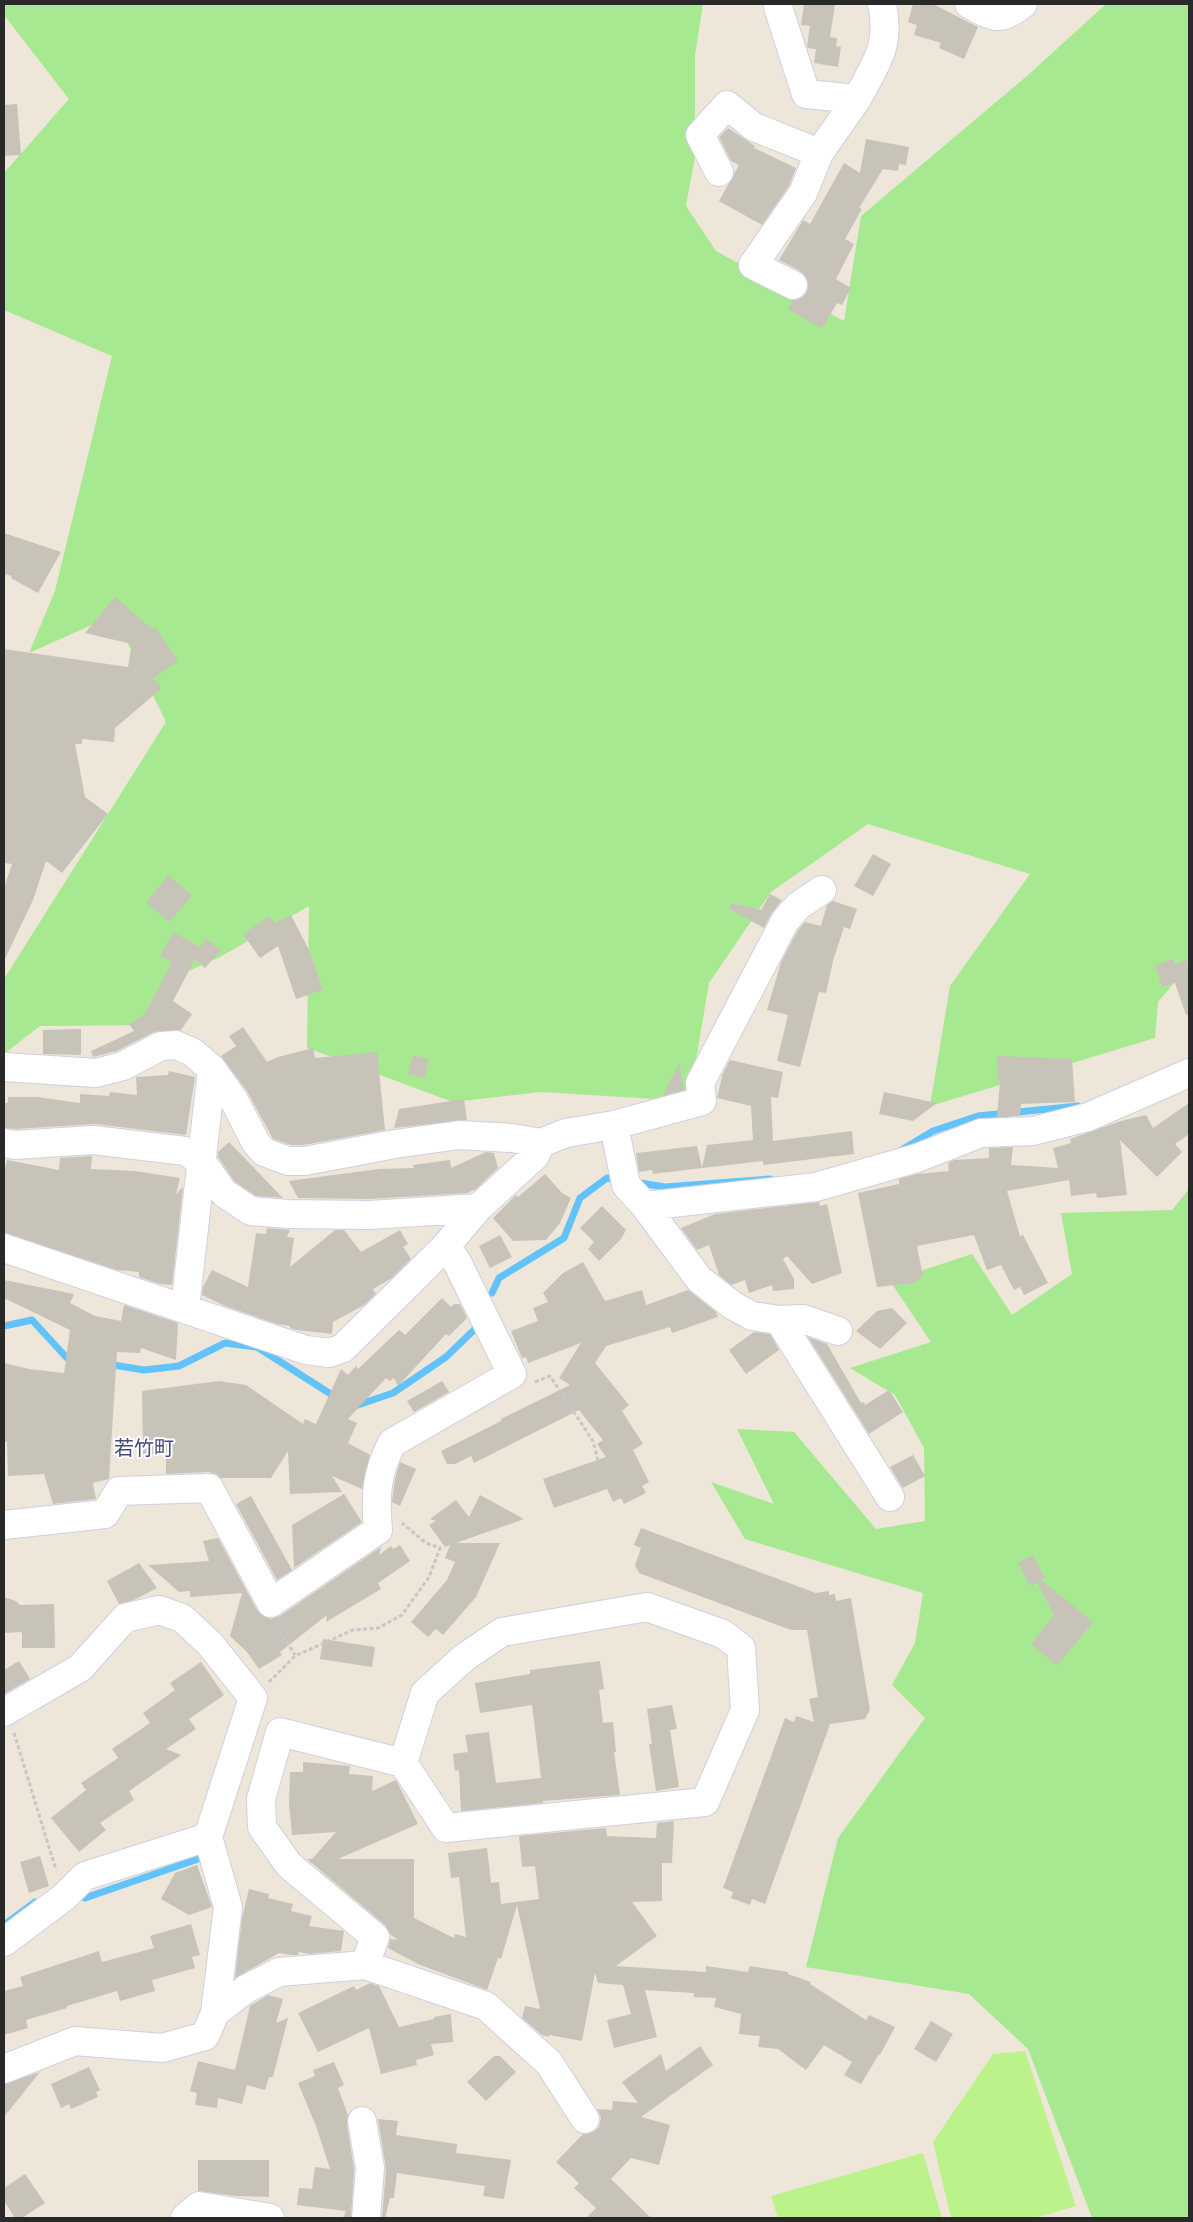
<svg xmlns="http://www.w3.org/2000/svg" width="1193" height="2222" viewBox="0 0 1193 2222" font-family="'Sofia Sans Condensed','Noto Sans JP',sans-serif">
	<style>
		.green { fill: #a6e990 }
		.pitch { fill: #bcf28a }
		.lines { fill: none; stroke-linecap: round; stroke-linejoin: round }
		.stream { stroke: #61c3fa; stroke-width: 7 }
		.building { fill: #c8c3b9 }
		.minor-casing { stroke: #ced0e4; stroke-width: 30 }
		.path { stroke: #c7c7c7; stroke-width: 3; stroke-dasharray: 4 2.5; stroke-linecap: butt }
		.minor { stroke: #fff; stroke-width: 28 }
		.labels { text-anchor: middle; stroke-width: 4; stroke-linejoin: round; paint-order: stroke }
		.quarter-label { font-size: 20px; fill: #454a7d; stroke: #fff }
	</style>
	<rect width="100%" height="100%" fill="#ede6d9"/>
	<path class="green" d="M 4,4 L 703,4 L 695,55 L 695,157 L 686,206 L 716,251 L 844,321 L 861,216 L 1027,76 L 1106,4 L 1189,4 L 1189,965 L 1158,1002 L 1155,1038 L 930,1106 L 950,986 L 1030,874 L 868,824 L 771,892 L 709,983 L 689,1101 L 541,1092 L 453,1102 L 307,1048 L 309,906 L 220,957 L 169,980 L 145,1025 L 40,1026 L 4,1054 L 4,979 L 166,722 L 114,615 L 29,653 L 55,591 L 112,356 L 4,310 L 4,173 L 69,99 L 4,15 Z
		M 1189,1189 L 1189,2218 L 1092,2218 L 1028,2049 L 969,1994 L 806,1967 L 838,1838 L 925,1718 L 892,1685 L 915,1643 L 923,1593 L 745,1539 L 711,1482 L 774,1504 L 737,1429 L 794,1432 L 876,1529 L 925,1521 L 924,1448 L 895,1395 L 850,1368 L 931,1342 L 890,1281 L 972,1254 L 1012,1315 L 1072,1274 L 1061,1213 L 1172,1210 Z"/>
	<path class="pitch" d="M 1025,2051 L 1076,2206 L 1035,2218 L 951,2218 L 933,2142 L 993,2054 Z
		M 923,2153 L 942,2218 L 778,2218 L 771,2196 Z"/>
	<g class="lines">
		<path class="stream" d="M 900,1151 L 933,1131 L 978,1116 L 1078,1106
			M 634,1182 L 665,1187 L 770,1179
			M 492,1293 L 499,1278 L 564,1238 L 580,1198 L 607,1178 L 619,1180
			M 4,1326 L 32,1320 L 67,1358 L 74,1359
			M 107,1364 L 144,1370 L 179,1366 L 225,1343 L 257,1347 L 337,1398
			M 355,1406 L 393,1393 L 446,1357 L 477,1327
			M 85,1898 L 198,1859
			M 4,1925 L 35,1902"/>
	</g>
	<path class="building" d="M 804,4 L 835,4 L 830,37 L 837,38 L 836,46 L 841,47 L 838,67 L 814,63 L 816,49 L 808,48 L 807,46 L 810,26 L 801,25 Z
		M 913,4 L 933,4 L 978,27 L 964,59 L 939,48 L 941,43 L 914,35 L 917,25 L 908,22 Z
		M 17,104 L 21,155 L 4,156 L 4,105 Z
		M 728,128 L 755,146 L 754,148 L 796,168 L 789,186 L 762,225 L 719,201 L 739,165 L 731,161 L 719,137 Z
		M 866,139 L 909,147 L 906,165 L 899,164 L 898,171 L 883,169 L 859,208 L 862,209 L 845,239 L 854,244 L 836,279 L 851,288 L 842,305 L 837,303 L 822,329 L 788,309 L 793,300 L 801,298 L 807,292 L 808,284 L 806,277 L 800,271 L 779,260 L 803,220 L 810,224 L 844,163 L 860,173 Z
		M 4,533 L 61,552 L 38,593 L 11,578 L 12,576 L 4,574 Z
		M 115,597 L 152,629 L 155,627 L 178,661 L 153,678 L 162,688 L 115,728 L 114,742 L 82,739 L 82,744 L 75,744 L 85,797 L 108,814 L 62,873 L 46,861 L 33,900 L 4,961 L 4,888 L 12,864 L 4,863 L 4,649 L 128,667 L 132,644 L 85,633 Z
		M 873,854 L 891,864 L 873,896 L 854,886 Z
		M 169,875 L 192,896 L 169,922 L 146,902 Z
		M 770,894 L 782,900 L 771,914 L 764,928 L 729,909 L 731,903 L 761,910 Z
		M 833,901 L 857,909 L 850,929 L 844,927 L 833,961 L 826,993 L 819,992 L 800,1067 L 777,1061 L 788,1015 L 767,1010 L 781,962 L 798,930 L 805,922 L 821,926 L 827,905 Z
		M 291,915 L 309,950 L 323,990 L 296,999 L 278,946 L 260,958 L 243,934 L 270,916 L 274,923 Z
		M 173,932 L 200,947 L 206,939 L 221,950 L 205,968 L 195,959 L 173,1001 L 192,1014 L 181,1030 L 154,1032 L 117,1051 L 93,1057 L 91,1051 L 134,1031 L 129,1024 L 145,1014 L 172,962 L 160,956 Z
		M 1173,959 L 1175,964 L 1186,960 L 1189,971 L 1189,1014 L 1186,1015 L 1175,983 L 1162,987 L 1155,965 Z
		M 243,1027 L 267,1062 L 278,1057 L 313,1048 L 315,1058 L 377,1052 L 385,1130 L 304,1145 L 291,1145 L 273,1139 L 247,1091 L 221,1056 L 236,1046 L 229,1036 Z
		M 81,1029 L 81,1055 L 43,1054 L 43,1030 Z
		M 413,1055 L 428,1059 L 425,1078 L 408,1074 Z
		M 997,1056 L 1072,1059 L 1075,1102 L 1021,1104 L 1020,1116 L 997,1117 L 1000,1081 L 997,1081 Z
		M 730,1060 L 783,1072 L 778,1098 L 771,1097 L 773,1141 L 852,1131 L 854,1154 L 763,1165 L 763,1161 L 702,1168 L 707,1145 L 753,1140 L 751,1106 L 717,1098 L 723,1073 Z
		M 679,1063 L 684,1090 L 663,1095 Z
		M 169,1071 L 195,1077 L 186,1135 L 95,1124 L 16,1129 L 4,1128 L 4,1103 L 8,1103 L 8,1097 L 37,1097 L 80,1103 L 80,1094 L 109,1096 L 110,1092 L 137,1095 L 136,1077 L 168,1075 Z
		M 884,1092 L 937,1103 L 913,1121 L 879,1114 Z
		M 464,1099 L 467,1120 L 394,1128 L 399,1109 Z
		M 1189,1103 L 1189,1134 L 1175,1144 L 1182,1152 L 1157,1177 L 1120,1140 L 1127,1195 L 1097,1198 L 1096,1193 L 1071,1196 L 1069,1180 L 1007,1191 L 1020,1236 L 1023,1235 L 1048,1283 L 1024,1295 L 1020,1287 L 1014,1290 L 1001,1265 L 987,1270 L 974,1235 L 917,1246 L 923,1276 L 914,1283 L 877,1287 L 858,1193 L 899,1184 L 899,1179 L 917,1174 L 949,1171 L 948,1163 L 954,1160 L 989,1158 L 989,1148 L 1013,1147 L 1011,1165 L 1058,1168 L 1053,1148 L 1071,1143 L 1070,1139 L 1121,1121 L 1146,1115 L 1153,1128 Z
		M 229,1142 L 279,1194 L 283,1198 L 256,1196 L 235,1182 L 218,1157 L 218,1152 Z
		M 697,1146 L 702,1168 L 653,1174 L 652,1170 L 639,1172 L 636,1153 Z
		M 486,1152 L 494,1153 L 498,1168 L 476,1189 L 467,1193 L 370,1199 L 298,1198 L 289,1181 L 379,1169 L 414,1168 L 413,1165 L 450,1160 L 451,1168 Z
		M 92,1156 L 91,1169 L 135,1171 L 180,1178 L 176,1194 L 183,1187 L 172,1285 L 160,1284 L 139,1277 L 139,1272 L 117,1270 L 4,1233 L 4,1174 L 7,1160 L 59,1170 L 60,1158 Z
		M 545,1174 L 562,1193 L 571,1198 L 560,1223 L 546,1240 L 513,1241 L 493,1218 L 516,1195 L 518,1197 Z
		M 819,1202 L 820,1206 L 827,1204 L 842,1273 L 812,1284 L 787,1256 L 783,1259 L 794,1279 L 794,1289 L 773,1291 L 772,1285 L 749,1293 L 745,1280 L 731,1285 L 719,1275 L 709,1245 L 697,1250 L 681,1228 L 715,1214 Z
		M 602,1206 L 626,1230 L 621,1239 L 599,1261 L 588,1249 L 594,1242 L 580,1228 Z
		M 267,1228 L 290,1230 L 287,1237 L 294,1238 L 290,1267 L 335,1230 L 344,1230 L 361,1252 L 400,1230 L 408,1244 L 403,1247 L 411,1259 L 392,1278 L 373,1289 L 376,1294 L 364,1305 L 333,1322 L 332,1334 L 296,1330 L 290,1328 L 290,1326 L 277,1324 L 225,1306 L 202,1295 L 203,1287 L 212,1270 L 248,1287 L 256,1233 L 266,1234 Z
		M 500,1235 L 512,1257 L 490,1268 L 479,1246 Z
		M 583,1262 L 605,1301 L 642,1290 L 646,1305 L 688,1290 L 716,1312 L 718,1317 L 672,1333 L 670,1327 L 606,1346 L 595,1363 L 629,1405 L 622,1411 L 643,1444 L 633,1450 L 649,1482 L 642,1486 L 646,1493 L 624,1504 L 621,1498 L 613,1502 L 607,1489 L 554,1508 L 543,1479 L 606,1457 L 597,1444 L 603,1440 L 579,1410 L 474,1463 L 471,1456 L 455,1464 L 447,1464 L 441,1451 L 501,1421 L 501,1419 L 570,1385 L 559,1378 L 581,1343 L 528,1363 L 526,1357 L 522,1358 L 511,1331 L 538,1321 L 533,1308 L 548,1302 L 543,1293 L 563,1273 Z
		M 4,1280 L 74,1294 L 70,1303 L 95,1316 L 121,1321 L 124,1305 L 178,1323 L 176,1360 L 141,1348 L 140,1353 L 117,1352 L 109,1479 L 93,1483 L 96,1499 L 53,1504 L 44,1474 L 8,1476 L 7,1442 L 4,1442 L 4,1363 L 29,1369 L 64,1373 L 70,1330 L 4,1298 Z
		M 442,1298 L 451,1307 L 454,1304 L 460,1304 L 467,1318 L 449,1336 L 446,1334 L 398,1386 L 394,1378 L 390,1381 L 386,1378 L 348,1419 L 357,1423 L 348,1443 L 370,1455 L 362,1489 L 332,1476 L 342,1492 L 290,1494 L 288,1451 L 271,1478 L 220,1478 L 216,1474 L 208,1472 L 166,1474 L 166,1454 L 143,1454 L 142,1391 L 219,1381 L 246,1385 L 303,1424 L 305,1419 L 316,1424 L 341,1369 L 348,1375 L 356,1366 L 358,1369 L 399,1330 L 405,1335 Z
		M 892,1308 L 907,1323 L 880,1349 L 856,1331 L 877,1311 Z
		M 754,1332 L 770,1334 L 779,1350 L 746,1374 L 729,1350 Z
		M 808,1337 L 827,1344 L 861,1403 L 864,1402 L 865,1405 L 889,1390 L 903,1412 L 869,1434 Z
		M 442,1381 L 449,1392 L 414,1412 L 407,1401 Z
		M 913,1455 L 925,1476 L 903,1488 L 890,1467 Z
		M 400,1462 L 416,1469 L 400,1506 L 392,1502 L 395,1479 Z
		M 344,1494 L 362,1522 L 294,1568 L 292,1525 Z
		M 480,1495 L 524,1519 L 456,1543 L 500,1543 L 476,1597 L 443,1635 L 436,1629 L 428,1637 L 411,1622 L 447,1580 L 455,1562 L 445,1558 L 450,1545 L 445,1547 L 429,1525 L 436,1521 L 430,1519 L 456,1500 L 469,1517 Z
		M 251,1496 L 292,1570 L 277,1580 L 236,1504 Z
		M 641,1528 L 816,1593 L 829,1591 L 829,1595 L 835,1594 L 836,1601 L 851,1598 L 870,1710 L 865,1719 L 830,1724 L 765,1904 L 752,1899 L 750,1905 L 731,1898 L 733,1892 L 723,1888 L 785,1718 L 794,1722 L 796,1716 L 814,1722 L 809,1699 L 818,1697 L 807,1630 L 791,1630 L 639,1573 L 635,1565 L 641,1548 L 634,1545 Z
		M 218,1538 L 257,1610 L 263,1616 L 271,1619 L 280,1616 L 381,1547 L 379,1555 L 391,1546 L 393,1549 L 400,1545 L 410,1561 L 378,1583 L 381,1589 L 326,1622 L 327,1615 L 280,1652 L 282,1655 L 259,1669 L 247,1652 L 230,1636 L 242,1593 L 190,1597 L 190,1591 L 179,1592 L 148,1565 L 209,1561 L 203,1541 Z
		M 1033,1555 L 1045,1578 L 1041,1580 L 1093,1622 L 1057,1666 L 1031,1644 L 1054,1615 L 1037,1582 L 1030,1586 L 1018,1563 Z
		M 139,1563 L 157,1588 L 134,1600 L 119,1604 L 107,1581 Z
		M 4,1597 L 16,1601 L 20,1605 L 54,1604 L 55,1648 L 22,1648 L 22,1632 L 4,1633 Z
		M 323,1639 L 375,1647 L 372,1667 L 320,1659 Z
		M 19,1661 L 30,1679 L 4,1694 L 4,1670 Z
		M 600,1661 L 604,1689 L 599,1690 L 603,1723 L 613,1722 L 616,1752 L 614,1752 L 620,1795 L 543,1801 L 543,1803 L 461,1811 L 459,1770 L 455,1771 L 453,1754 L 468,1752 L 465,1735 L 489,1732 L 496,1783 L 541,1778 L 532,1705 L 480,1713 L 475,1683 L 530,1674 L 530,1670 Z
		M 201,1662 L 224,1695 L 189,1719 L 196,1729 L 166,1749 L 181,1755 L 129,1791 L 134,1800 L 100,1823 L 106,1830 L 79,1852 L 51,1818 L 86,1790 L 81,1783 L 118,1758 L 112,1749 L 150,1723 L 143,1713 L 175,1690 L 170,1683 Z
		M 672,1705 L 677,1729 L 670,1730 L 679,1787 L 656,1791 L 649,1744 L 652,1744 L 647,1709 Z
		M 303,1762 L 350,1766 L 349,1774 L 373,1776 L 372,1791 L 396,1780 L 418,1824 L 338,1859 L 414,1859 L 414,1918 L 454,1938 L 455,1934 L 466,1937 L 459,1877 L 451,1878 L 448,1853 L 487,1848 L 491,1883 L 499,1882 L 501,1904 L 539,1899 L 535,1866 L 522,1867 L 519,1836 L 606,1828 L 607,1836 L 656,1838 L 657,1823 L 674,1821 L 672,1863 L 662,1863 L 662,1901 L 632,1902 L 657,1936 L 616,1966 L 706,1972 L 706,1966 L 748,1972 L 750,1966 L 788,1972 L 788,1974 L 811,1982 L 810,1984 L 866,2020 L 869,2015 L 895,2027 L 880,2055 L 879,2054 L 861,2084 L 844,2075 L 852,2062 L 824,2045 L 806,2070 L 778,2049 L 758,2047 L 760,2036 L 739,2034 L 741,2014 L 714,2007 L 716,1998 L 694,1997 L 694,1993 L 645,1990 L 657,2037 L 614,2048 L 607,2020 L 631,2014 L 623,1985 L 598,1983 L 595,1973 L 582,2041 L 549,2035 L 549,2037 L 542,2035 L 522,2018 L 525,2006 L 540,2009 L 517,1905 L 501,1959 L 498,1958 L 487,1990 L 418,1964 L 388,1948 L 390,1939 L 398,1940 L 390,1934 L 385,1925 L 307,1859 L 312,1859 L 336,1832 L 292,1835 L 289,1803 L 290,1772 L 303,1772 Z
		M 40,1856 L 49,1886 L 29,1893 L 20,1862 Z
		M 197,1865 L 212,1907 L 189,1915 L 161,1899 L 175,1873 Z
		M 249,1889 L 269,1894 L 268,1898 L 293,1904 L 291,1911 L 312,1916 L 309,1926 L 344,1931 L 341,1951 L 309,1954 L 299,1952 L 298,1955 L 291,1955 L 279,1953 L 235,1978 L 242,1918 Z
		M 191,1924 L 200,1955 L 192,1957 L 195,1968 L 152,1980 L 155,1991 L 120,2001 L 117,1991 L 67,2006 L 67,2008 L 26,2020 L 28,2028 L 4,2035 L 4,1991 L 23,1986 L 20,1977 L 99,1951 L 102,1962 L 154,1948 L 150,1936 Z
		M 370,1983 L 379,1986 L 399,2027 L 434,2019 L 434,2017 L 451,2014 L 453,2042 L 431,2044 L 434,2055 L 416,2060 L 417,2065 L 381,2074 L 369,2028 L 318,2052 L 298,2013 L 354,1986 L 356,1990 Z
		M 268,1995 L 283,1999 L 276,2023 L 288,2018 L 273,2077 L 269,2077 L 265,2090 L 247,2085 L 242,2104 L 218,2098 L 217,2108 L 195,2105 L 197,2093 L 190,2091 L 198,2061 L 235,2070 L 250,2006 Z
		M 931,2021 L 953,2034 L 936,2062 L 914,2049 Z
		M 700,2046 L 713,2065 L 641,2117 L 670,2125 L 659,2165 L 631,2158 L 611,2179 L 651,2218 L 586,2218 L 596,2208 L 574,2188 L 579,2183 L 556,2162 L 583,2134 L 593,2132 L 599,2127 L 601,2118 L 597,2109 L 612,2110 L 613,2101 L 638,2103 L 622,2082 L 661,2054 L 666,2071 Z
		M 494,2056 L 500,2056 L 516,2072 L 486,2101 L 467,2082 Z
		M 334,2062 L 344,2085 L 338,2088 L 348,2115 L 347,2124 L 354,2169 L 351,2218 L 343,2218 L 346,2211 L 297,2205 L 299,2188 L 312,2189 L 315,2167 L 330,2169 L 316,2126 L 298,2083 L 315,2076 L 313,2070 Z
		M 89,2067 L 100,2090 L 96,2092 L 98,2097 L 71,2109 L 69,2104 L 61,2108 L 51,2084 Z
		M 40,2072 L 4,2117 L 4,2084 Z
		M 378,2119 L 398,2121 L 396,2135 L 457,2144 L 456,2153 L 511,2160 L 504,2199 L 483,2196 L 485,2186 L 397,2173 L 394,2198 L 390,2198 L 385,2218 L 382,2218 L 386,2169 Z
		M 198,2160 L 269,2160 L 269,2197 L 236,2196 L 198,2191 Z
		M 25,2174 L 45,2203 L 22,2218 L 15,2218 L 4,2201 L 4,2188 Z"/>
	<g class="lines">
		<defs>
			<path id="minor" d="M 969,4 C 993,17 999,23 1023,4
				M 778,7 L 806,94 L 857,99 C 876,63 891,46 882,4
				M 719,172 L 700,135 L 727,105 L 754,127 L 819,153
				M 793,285 L 753,265 L 803,193 L 819,153 L 857,99
				M 4,1067 L 96,1073 L 123,1066 L 161,1046 L 176,1045 L 192,1052 L 212,1069 L 234,1100 L 256,1143 L 264,1152 L 288,1161 L 305,1161 L 395,1144 L 459,1135 L 512,1138 L 541,1143 L 566,1133 L 614,1125 L 626,1185 L 645,1206 L 699,1279 L 732,1305 L 752,1316 L 779,1320 L 803,1319 L 838,1331
				M 614,1125 L 702,1101 L 700,1083 L 785,921 L 798,906 L 822,890
				M 4,1143 L 15,1145 L 93,1140 L 185,1151 L 202,1162 L 224,1193 L 251,1211 L 288,1214 L 370,1215 L 478,1208
				M 645,1206 L 816,1187 L 917,1158 L 981,1133 L 1033,1131 L 1088,1117 L 1189,1073
				M 4,1248 L 306,1350 L 329,1353 L 343,1348 L 445,1247 L 478,1208 L 535,1156 L 541,1143
				M 185,1308 L 212,1069
				M 779,1320 L 890,1497
				M 4,1525 L 105,1514 L 119,1491 L 209,1488 L 271,1603 L 378,1530 C 375,1496 376,1474 392,1443 L 512,1374 L 456,1260 L 445,1247
				M 4,1712 L 80,1668 L 125,1618 L 159,1610 L 182,1618 L 210,1644 L 253,1698 L 208,1837 L 228,1907 L 215,2013 L 205,2036 L 162,2048 L 75,2041 L 4,2069
				M 4,1942 L 64,1897 L 85,1876 L 208,1837
				M 365,1965 L 375,1937 L 289,1865 L 262,1827 L 261,1799 L 280,1732 L 403,1763 L 425,1693 L 465,1657 L 502,1632 L 647,1607 L 723,1634 L 741,1648 L 745,1710 L 705,1802 L 446,1828 L 403,1763
				M 215,2013 L 246,1989 L 279,1972 L 365,1965 L 486,2006 L 549,2063 L 585,2119
				M 362,2121 L 370,2168 L 366,2218
				M 185,2218 L 199,2206 L 270,2218"/>
		</defs>
		<use href="#minor" class="minor-casing"/>
		<path class="path" d="M 535,1382 L 550,1376 L 593,1441 L 602,1476
			M 276,1625 L 295,1655
			M 269,1682 L 295,1656 L 353,1630 L 378,1628 L 402,1615 L 429,1577 L 440,1548 L 426,1543 L 402,1523
			M 14,1733 L 56,1870"/>
		<use href="#minor" class="minor"/>
	</g>
	<g class="labels">
		<g class="quarter-label">
			<text x="144" y="1455">若竹町</text>
		</g>
	</g>
	<rect width="1193" height="2222" fill="none" stroke="#292929" stroke-width="10"/>
</svg>
